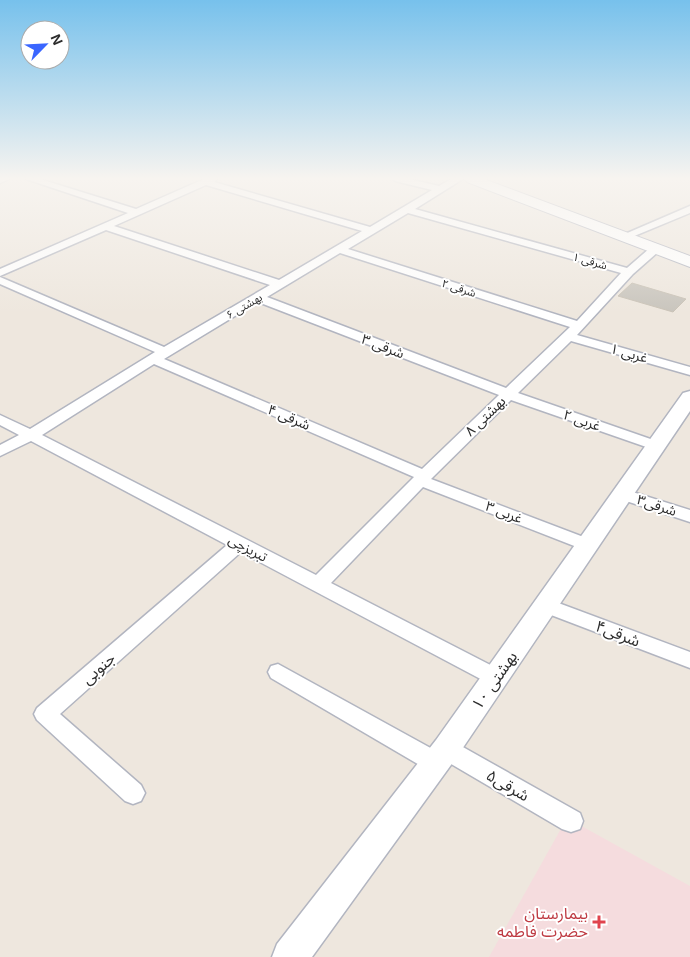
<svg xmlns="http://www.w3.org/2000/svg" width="690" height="957" viewBox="0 0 690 957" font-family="Arial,'Noto Sans Arabic',sans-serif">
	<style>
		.medical { fill: #f5dcde }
		.building { fill: #c9c5bd; stroke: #cac3b7 }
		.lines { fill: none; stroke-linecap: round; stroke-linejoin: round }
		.minor-casing { stroke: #b2b5c0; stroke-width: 3 }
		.tertiary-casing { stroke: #b2b5c0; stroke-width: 3 }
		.secondary-casing { stroke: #b2b5c0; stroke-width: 2 }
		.minor { fill: #fff; fill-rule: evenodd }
		.tertiary { fill: #fff; fill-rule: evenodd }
		.secondary { fill: #fff; fill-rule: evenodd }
		.health-dot { fill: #e0444e; stroke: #fff; stroke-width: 2 }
		.labels { text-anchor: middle; stroke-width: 4; stroke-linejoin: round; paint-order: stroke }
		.far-street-label { font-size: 11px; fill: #2c2c2c; stroke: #fff }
		.street-label { font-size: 14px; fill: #2c2c2c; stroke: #fff }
		.near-street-label { font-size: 16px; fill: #2c2c2c; stroke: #fff }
		.near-health-label { font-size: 16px; fill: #be3a42; stroke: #fff; text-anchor: end }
	</style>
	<rect width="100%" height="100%" fill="#eee7de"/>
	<path class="medical" d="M 567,818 L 690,886 L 690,957 L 489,957 Z"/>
	<path class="building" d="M 632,283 L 686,299 L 673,312 L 618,296 Z"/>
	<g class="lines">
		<defs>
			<path id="minor" d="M 0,179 L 9,179 L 0,183 Z
				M 26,179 L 40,179 L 136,209 L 204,179 L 217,179 L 214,182 L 370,227 L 432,190 L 395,181 L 393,179 L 409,179 L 439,186 L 451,179 L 463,179 L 415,209 L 627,268 L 650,248 L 658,248 L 659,250 L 658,252 L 633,274 L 577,335 L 690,367 L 690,375 L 571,341 L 518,393 L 662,443 L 665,446 L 662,449 L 652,449 L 511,400 L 431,479 L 594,541 L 597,545 L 594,549 L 588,551 L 582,549 L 423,487 L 331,583 L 504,672 L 507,678 L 504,684 L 497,686 L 490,684 L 241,552 L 60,714 L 141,785 L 145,793 L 141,801 L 133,804 L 125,801 L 37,720 L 34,714 L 37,708 L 227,545 L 31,441 L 0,456 L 0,445 L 19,435 L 0,425 L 0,415 L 30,429 L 155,352 L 0,284 L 0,277 L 164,347 L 270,285 L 106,230 L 0,276 L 0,269 L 128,213 ZM 206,185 L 362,231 L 279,280 L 114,226 ZM 408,213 L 621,273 L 577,321 L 348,249 ZM 340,253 L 570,327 L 506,388 L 267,297 ZM 258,302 L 499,395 L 422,469 L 164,359 ZM 154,364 L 414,477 L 316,575 L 42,435 Z
				M 690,206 L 690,213 L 627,239 L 623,240 L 618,237 Z
				M 623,489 L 690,510 L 690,522 L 617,498 L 615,494 L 617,490 Z
				M 545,598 L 690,652 L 690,668 L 538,610 L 535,605 L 538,600 Z
				M 278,664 L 436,751 L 438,742 L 446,739 L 454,742 L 580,813 L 583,821 L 580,829 L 571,832 L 562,829 L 446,761 L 444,770 L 436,773 L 428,770 L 271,678 L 268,672 L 271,666 Z"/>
			<path id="tertiary" d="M 690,391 L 690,411 L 456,758 L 312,957 L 272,957 L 277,944 L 436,740 L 683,393 Z"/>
			<path id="secondary" d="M 465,179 L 484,179 L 690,256 L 690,267 L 467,182 Z"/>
		</defs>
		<use href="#minor" class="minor-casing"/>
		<use href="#tertiary" class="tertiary-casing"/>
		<use href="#secondary" class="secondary-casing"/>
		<use href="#minor" class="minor"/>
		<use href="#tertiary" class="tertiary"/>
		<use href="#secondary" class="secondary"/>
	</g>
	<linearGradient id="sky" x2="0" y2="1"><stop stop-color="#77c1ec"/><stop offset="0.57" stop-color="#f7f4f0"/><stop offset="1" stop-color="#f7f4f0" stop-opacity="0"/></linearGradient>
	<rect width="690" height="313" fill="url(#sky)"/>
	<path class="health-dot" d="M596.5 914.5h5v5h5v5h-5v5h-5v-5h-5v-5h5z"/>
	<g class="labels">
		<g class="far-street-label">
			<text transform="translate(590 261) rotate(16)" y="4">شرقی ۱</text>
			<text transform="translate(459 288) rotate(18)" y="4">شرقی ۲</text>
			<text transform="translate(244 306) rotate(-30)" y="4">بهشتی ۶</text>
		</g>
		<g class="street-label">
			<text transform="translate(383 346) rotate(21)" y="5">شرقی ۳</text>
			<text transform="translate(629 353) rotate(16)" y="5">غربی ۱</text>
			<text transform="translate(485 416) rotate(-44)" y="5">بهشتی ۸</text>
			<text transform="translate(289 417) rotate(23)" y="5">شرقی ۴</text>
			<text transform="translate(582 420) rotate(19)" y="5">غربی ۲</text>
			<text transform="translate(657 505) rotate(18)" y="5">شرقی۳</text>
			<text transform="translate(504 512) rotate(21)" y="5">غربی ۳</text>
			<text transform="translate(248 548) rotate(28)" y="5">تبریزچی</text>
		</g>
		<g class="near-street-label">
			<text transform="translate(618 633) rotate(21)" y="6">شرقی۴</text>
			<text transform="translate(98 668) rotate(-41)" y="6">جنوبی</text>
			<text transform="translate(494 680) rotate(-55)" y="6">بهشتی ۱۰</text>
			<text transform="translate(508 785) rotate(30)" y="6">شرقی۵</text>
		</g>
		<g class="near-health-label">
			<text x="588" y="919">بیمارستان<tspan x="588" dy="18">حضرت فاطمه</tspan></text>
		</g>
	</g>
	<g transform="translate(45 45) rotate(66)"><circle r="24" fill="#ffffff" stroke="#ababab"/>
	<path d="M0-4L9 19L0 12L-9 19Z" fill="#3a66ff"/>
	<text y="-8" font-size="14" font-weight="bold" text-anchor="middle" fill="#2c2c2c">N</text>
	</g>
</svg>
